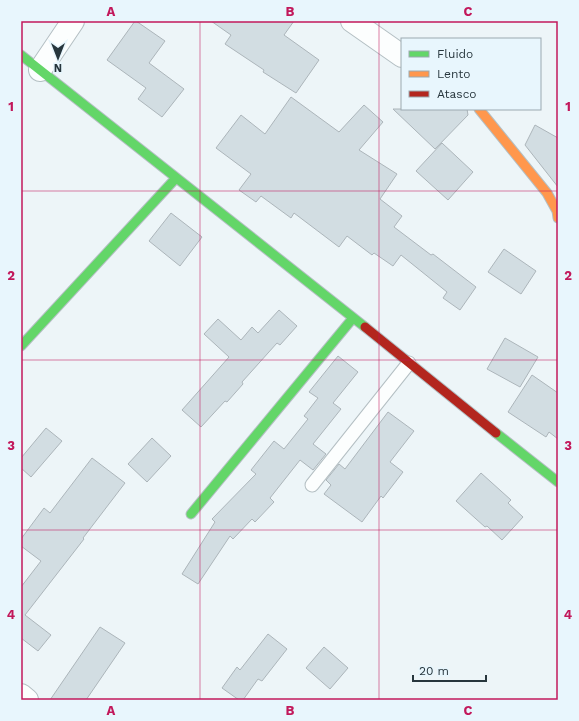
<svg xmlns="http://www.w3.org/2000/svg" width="579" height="721" viewBox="0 0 579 721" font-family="'Work Sans',sans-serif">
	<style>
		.building { fill: #d2dde2; stroke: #acb5ba }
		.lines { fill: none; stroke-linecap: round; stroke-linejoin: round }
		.lane-casing { stroke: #b4bfc3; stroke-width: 15 }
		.street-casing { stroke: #b4bfc3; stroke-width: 24 }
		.fast-casing { stroke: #b4bfc3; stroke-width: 11 }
		.slow-casing { stroke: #b4bfc3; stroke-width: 11 }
		.jam-casing { stroke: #b4bfc3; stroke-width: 11 }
		.lane { stroke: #fcfefe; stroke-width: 13 }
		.street { stroke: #fcfefe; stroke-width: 22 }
		.fast { stroke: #63d668; stroke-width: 9 }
		.slow { stroke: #ff974d; stroke-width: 9 }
		.jam { stroke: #b3261e; stroke-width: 9 }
		.grid { fill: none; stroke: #c2185b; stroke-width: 1; stroke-opacity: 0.55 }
		.neatline { fill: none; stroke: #c2185b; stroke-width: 1.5 }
		.grid-label { font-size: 13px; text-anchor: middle; font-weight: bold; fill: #c2185b }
	</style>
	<rect width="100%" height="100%" fill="#edf5f8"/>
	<path class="building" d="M 135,21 L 136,21 L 165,41 L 149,63 L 184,89 L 162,117 L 138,99 L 146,88 L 107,60 Z
		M 211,21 L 294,21 L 284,35 L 319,60 L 296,93 L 263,72 L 264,70 L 225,44 L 231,35 Z
		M 291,97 L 339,132 L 364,105 L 383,122 L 359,150 L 397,174 L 380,199 L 402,216 L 394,227 L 431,255 L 433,254 L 476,287 L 460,310 L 443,298 L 447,292 L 401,255 L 393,266 L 374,253 L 372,255 L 347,236 L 339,247 L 294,213 L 291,218 L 261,196 L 256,202 L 239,190 L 251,174 L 216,148 L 241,115 L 265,134 Z
		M 393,109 L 467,109 L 468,115 L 435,149 Z
		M 535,125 L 558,138 L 558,187 L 525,145 Z
		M 442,143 L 473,172 L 448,200 L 416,171 Z
		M 171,213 L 202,237 L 180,266 L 149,241 Z
		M 504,249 L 536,271 L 521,294 L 488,272 Z
		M 279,310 L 297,326 L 280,345 L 277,343 L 242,382 L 243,384 L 227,402 L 225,401 L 201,427 L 182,410 L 229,357 L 204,334 L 218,319 L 241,340 L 252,327 L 258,333 Z
		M 505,338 L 538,357 L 520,387 L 487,369 Z
		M 338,356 L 358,372 L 333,403 L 341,409 L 313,444 L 326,454 L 313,470 L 300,460 L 270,498 L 274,502 L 255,522 L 252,519 L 233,539 L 230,536 L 198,584 L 182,574 L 215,522 L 212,519 L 256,474 L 251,470 L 274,441 L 284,449 L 308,419 L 304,416 L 318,398 L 309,392 Z
		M 532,375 L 558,393 L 558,439 L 549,432 L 546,437 L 508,412 Z
		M 388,412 L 414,431 L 390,462 L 403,472 L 383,498 L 381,496 L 362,522 L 324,494 L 331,485 L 326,480 L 339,464 L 345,469 Z
		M 46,428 L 62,441 L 31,477 L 21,468 L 21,458 Z
		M 152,438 L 171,456 L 147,482 L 128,464 Z
		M 92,458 L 125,483 L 83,538 L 84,539 L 25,615 L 51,635 L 38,651 L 21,638 L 21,587 L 41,561 L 21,546 L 21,539 L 44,508 L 50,513 Z
		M 481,473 L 511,500 L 508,503 L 523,517 L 502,540 L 487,526 L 485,527 L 456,501 Z
		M 100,627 L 125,643 L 86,700 L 50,700 Z
		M 268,634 L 287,649 L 262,681 L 258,679 L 243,700 L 239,700 L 222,688 L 237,667 L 240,670 Z
		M 324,647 L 348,668 L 330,689 L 306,668 Z"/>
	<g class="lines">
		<defs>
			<path id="lane" d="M 312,485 L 409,363"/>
			<path id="street" d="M 352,21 L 402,56
				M 40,70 L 73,21
				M 21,695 L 27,700"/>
			<path id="fast" d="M 21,55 L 365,327
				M 21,346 L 176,178
				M 496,433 L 558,482
				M 191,514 L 353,318"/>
			<path id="slow" d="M 479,109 L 547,193 L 557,211 L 558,218"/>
			<path id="jam" d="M 365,327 L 496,433"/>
		</defs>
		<use href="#lane" class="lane-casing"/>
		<use href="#street" class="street-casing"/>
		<use href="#fast" class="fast-casing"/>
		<use href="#slow" class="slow-casing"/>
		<use href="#jam" class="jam-casing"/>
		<use href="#lane" class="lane"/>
		<use href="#street" class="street"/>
		<use href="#fast" class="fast"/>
		<use href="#slow" class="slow"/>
		<use href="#jam" class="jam"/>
	</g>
	<path class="grid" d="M 200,21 L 200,700M 379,21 L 379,700M 21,191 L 558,191M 21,360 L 558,360M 21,530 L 558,530"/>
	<rect width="579" height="721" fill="none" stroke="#e8f6fd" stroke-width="44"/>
	<rect x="401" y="38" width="140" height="72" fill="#e8f6fd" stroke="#9ba9b0"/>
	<rect x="409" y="51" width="20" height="6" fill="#63d668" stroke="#9ba9b0"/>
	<text x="437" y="58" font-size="12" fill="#27363d">Fluido</text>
	<rect x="409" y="71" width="20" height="6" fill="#ff974d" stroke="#9ba9b0"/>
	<text x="437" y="78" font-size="12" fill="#27363d">Lento</text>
	<rect x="409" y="91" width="20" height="6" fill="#b3261e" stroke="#9ba9b0"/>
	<text x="437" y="98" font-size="12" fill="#27363d">Atasco</text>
	<g transform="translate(58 58) rotate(180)" stroke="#e8f6fd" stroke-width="3" paint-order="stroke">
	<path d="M0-3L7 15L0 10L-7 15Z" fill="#27363d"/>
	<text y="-6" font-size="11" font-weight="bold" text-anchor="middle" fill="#27363d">N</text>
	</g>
	<path d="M413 675v6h73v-6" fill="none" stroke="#27363d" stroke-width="2"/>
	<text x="419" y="675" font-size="12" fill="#27363d" stroke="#e8f6fd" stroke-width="3" paint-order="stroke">20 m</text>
	<rect x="22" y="22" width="535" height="677" class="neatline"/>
	<g class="grid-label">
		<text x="111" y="16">A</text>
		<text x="290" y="16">B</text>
		<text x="468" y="16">C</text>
		<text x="11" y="111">1</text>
		<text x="568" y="111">1</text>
		<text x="11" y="280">2</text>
		<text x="568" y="280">2</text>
		<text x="11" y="450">3</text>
		<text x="568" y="450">3</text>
		<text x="11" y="619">4</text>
		<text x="568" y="619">4</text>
		<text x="111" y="715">A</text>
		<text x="290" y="715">B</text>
		<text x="468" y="715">C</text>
	</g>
</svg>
